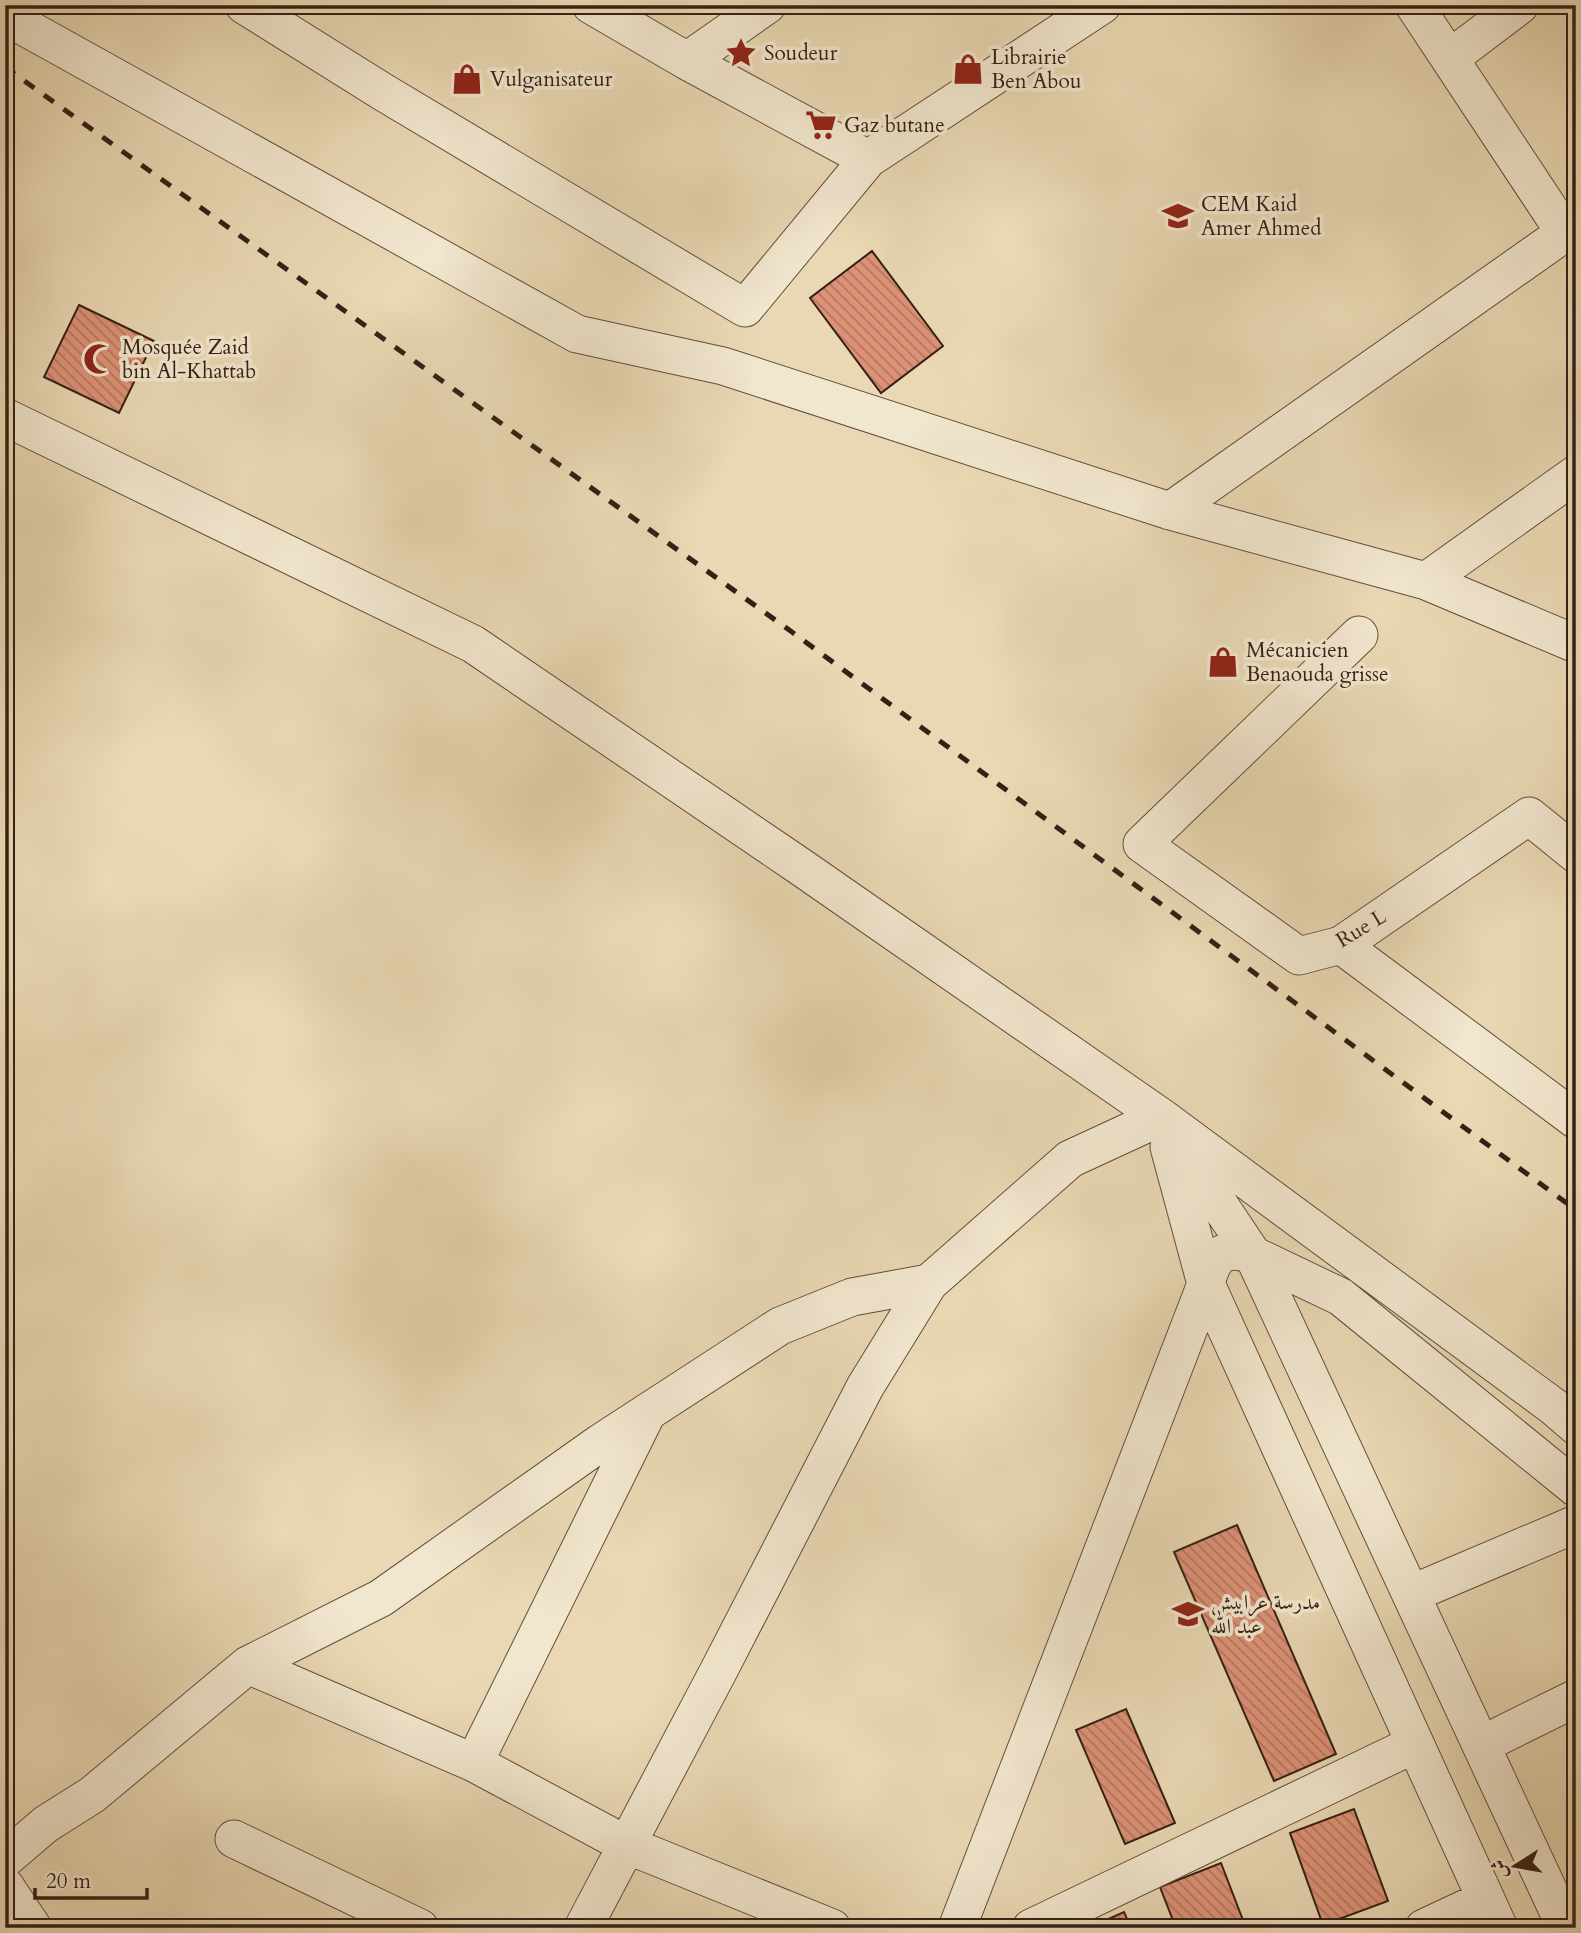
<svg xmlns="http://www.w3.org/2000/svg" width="1581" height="1933" viewBox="0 0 1581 1933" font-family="Cardo,Amiri,serif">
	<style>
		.building { fill: url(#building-back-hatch); stroke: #352016; stroke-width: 2 }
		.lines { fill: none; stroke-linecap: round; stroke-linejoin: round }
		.street-casing { stroke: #624e3d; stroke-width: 39 }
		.street { stroke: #f1e6ce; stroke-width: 37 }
		.rail { stroke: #352016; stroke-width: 5; stroke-dasharray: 12 12; stroke-linecap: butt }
		.labels { text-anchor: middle; stroke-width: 7; stroke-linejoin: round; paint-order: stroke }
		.poi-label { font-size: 21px; fill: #352016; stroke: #f1e6ce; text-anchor: start }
		.street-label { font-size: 21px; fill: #352016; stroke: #f1e6ce }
	</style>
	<defs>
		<pattern id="building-back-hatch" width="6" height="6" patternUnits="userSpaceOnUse" patternTransform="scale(1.75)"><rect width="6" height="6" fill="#dd9277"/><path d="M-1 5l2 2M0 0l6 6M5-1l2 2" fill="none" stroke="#b47761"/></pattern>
	</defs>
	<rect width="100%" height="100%" fill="#e9d8b3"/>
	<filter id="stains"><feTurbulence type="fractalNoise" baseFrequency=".00286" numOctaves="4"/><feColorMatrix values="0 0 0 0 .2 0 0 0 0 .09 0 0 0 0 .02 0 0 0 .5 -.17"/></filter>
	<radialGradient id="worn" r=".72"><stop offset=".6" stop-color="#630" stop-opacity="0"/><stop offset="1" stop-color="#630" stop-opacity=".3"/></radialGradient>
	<path class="building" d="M 872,251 L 943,346 L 881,393 L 810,298 Z
		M 79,305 L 154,341 L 119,413 L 44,377 Z
		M 1237,1525 L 1336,1754 L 1274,1781 L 1174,1552 Z
		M 1126,1709 L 1175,1823 L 1125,1844 L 1076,1730 Z
		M 1354,1809 L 1388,1901 L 1323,1925 L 1290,1833 Z
		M 1221,1863 L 1246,1928 L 1176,1928 L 1160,1887 Z
		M 1124,1912 L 1131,1928 L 1088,1928 Z"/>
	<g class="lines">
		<defs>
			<path id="street" d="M 244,5 L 383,92 L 745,308 L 868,159 L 1102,5
				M 591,5 L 687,61 L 868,159
				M 1414,5 L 1565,233
				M 5,17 L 23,26 L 577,334 L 723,366 L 1170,511 L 1426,581 L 1576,644
				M 1450,58 L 1520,5
				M 687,61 L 767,5
				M 5,417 L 473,644 L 798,865 L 1161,1117 L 1554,1407 L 1576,1426
				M 1170,511 L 1576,225
				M 1426,581 L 1576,474
				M 1359,635 L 1142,844 L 1299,956 L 1341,945 L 1529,816 L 1576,854
				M 1341,945 L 1576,1120
				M 1176,1140 L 1253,1255 L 1566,1928
				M 1169,1147 L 1206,1284 L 1499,1928
				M 1411,1594 L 1576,1524
				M 248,1665 L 474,1763 L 627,1845 L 832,1928
				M 1481,1745 L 1576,1698
				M 474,1763 L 647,1413
				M 234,1839 L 420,1928
				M 5,1859 L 46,1824 L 92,1795 L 248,1665 L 381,1598 L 600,1443 L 780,1326 L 852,1297 L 929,1283 L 1070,1159 L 1161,1117
				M 5,1886 L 33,1928
				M 583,1928 L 719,1670 L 865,1387 L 929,1283
				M 957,1928 L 1206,1284 C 1213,1255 1223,1245 1253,1255 L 1341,1297 L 1576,1488
				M 1031,1928 L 1415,1744
				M 1424,1928 L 1486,1899"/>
		</defs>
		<use href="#street" class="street-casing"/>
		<use href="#street" class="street"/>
		<path class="rail" d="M 5,67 L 792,632 L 1576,1210"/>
	</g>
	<defs>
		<symbol id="sight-bare" viewBox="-9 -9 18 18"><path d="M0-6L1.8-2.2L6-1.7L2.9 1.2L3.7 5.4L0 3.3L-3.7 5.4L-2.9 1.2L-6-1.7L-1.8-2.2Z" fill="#8f2418" stroke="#f1e6ce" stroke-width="2.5" paint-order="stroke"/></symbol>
		<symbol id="shop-bare" viewBox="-9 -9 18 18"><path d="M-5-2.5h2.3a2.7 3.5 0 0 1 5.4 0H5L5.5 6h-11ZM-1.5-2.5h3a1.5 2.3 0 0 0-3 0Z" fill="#8f2418" stroke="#f1e6ce" stroke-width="2.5" paint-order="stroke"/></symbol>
		<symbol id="supermarket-bare" viewBox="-9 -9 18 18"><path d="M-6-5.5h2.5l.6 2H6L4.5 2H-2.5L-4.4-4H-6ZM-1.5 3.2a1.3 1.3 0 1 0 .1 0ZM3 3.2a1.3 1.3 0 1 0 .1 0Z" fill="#8f2418" stroke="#f1e6ce" stroke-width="2.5" paint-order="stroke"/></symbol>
		<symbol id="school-bare" viewBox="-9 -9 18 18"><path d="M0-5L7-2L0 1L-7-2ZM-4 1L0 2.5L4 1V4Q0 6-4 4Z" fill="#8f2418" stroke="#f1e6ce" stroke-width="2.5" paint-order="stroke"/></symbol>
		<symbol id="mosque-bare" viewBox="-9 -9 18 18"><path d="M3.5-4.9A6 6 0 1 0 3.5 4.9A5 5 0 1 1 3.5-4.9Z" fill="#8f2418" stroke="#f1e6ce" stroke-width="2.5" paint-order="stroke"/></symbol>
	</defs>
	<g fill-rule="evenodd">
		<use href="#sight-bare" x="719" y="31" width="44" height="44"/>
		<use href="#shop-bare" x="946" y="47" width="44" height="44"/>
		<use href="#shop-bare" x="445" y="57" width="44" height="44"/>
		<use href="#supermarket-bare" x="799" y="103" width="44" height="44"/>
		<use href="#school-bare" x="1156" y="194" width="44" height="44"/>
		<use href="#mosque-bare" x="77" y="337" width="44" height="44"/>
		<use href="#shop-bare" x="1201" y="640" width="44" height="44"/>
		<use href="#school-bare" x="1166" y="1592" width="44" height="44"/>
	</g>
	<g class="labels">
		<g class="poi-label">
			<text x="764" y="60">Soudeur</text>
			<text x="991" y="64">Librairie<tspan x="991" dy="24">Ben Abou</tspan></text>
			<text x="490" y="86">Vulganisateur</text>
			<text x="844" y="132">Gaz butane</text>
			<text x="1201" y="211">CEM Kaid<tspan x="1201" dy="24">Amer Ahmed</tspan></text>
			<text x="122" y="354">Mosquée Zaid<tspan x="122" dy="24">bin Al-Khattab</tspan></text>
			<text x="1246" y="657">Mécanicien<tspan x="1246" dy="24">Benaouda grisse</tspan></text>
			<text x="1211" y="1609">مدرسة عرابيش<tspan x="1211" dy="24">عبد الله</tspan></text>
		</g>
		<g class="street-label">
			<text transform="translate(1361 928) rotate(-31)" y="7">Rue L</text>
		</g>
	</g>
	<rect width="1581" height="1933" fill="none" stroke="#e9d8b3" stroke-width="28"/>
	<rect x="7" y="7" width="1567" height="1919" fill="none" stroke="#352016" stroke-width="3.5"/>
	<rect x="14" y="14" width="1553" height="1905" fill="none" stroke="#352016" stroke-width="2"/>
	<g transform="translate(1515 1866) rotate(259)" stroke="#f1e6ce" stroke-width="5" paint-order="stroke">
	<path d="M0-5L12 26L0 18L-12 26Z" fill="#352016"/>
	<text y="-10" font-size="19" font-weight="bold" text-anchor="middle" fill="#352016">ش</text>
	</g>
	<path d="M35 1888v10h112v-10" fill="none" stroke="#352016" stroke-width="3.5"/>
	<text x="46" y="1888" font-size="21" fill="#352016" stroke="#f1e6ce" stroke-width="5" paint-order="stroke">20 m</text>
	<rect width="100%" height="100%" filter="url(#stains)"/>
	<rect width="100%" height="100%" fill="url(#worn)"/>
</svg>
